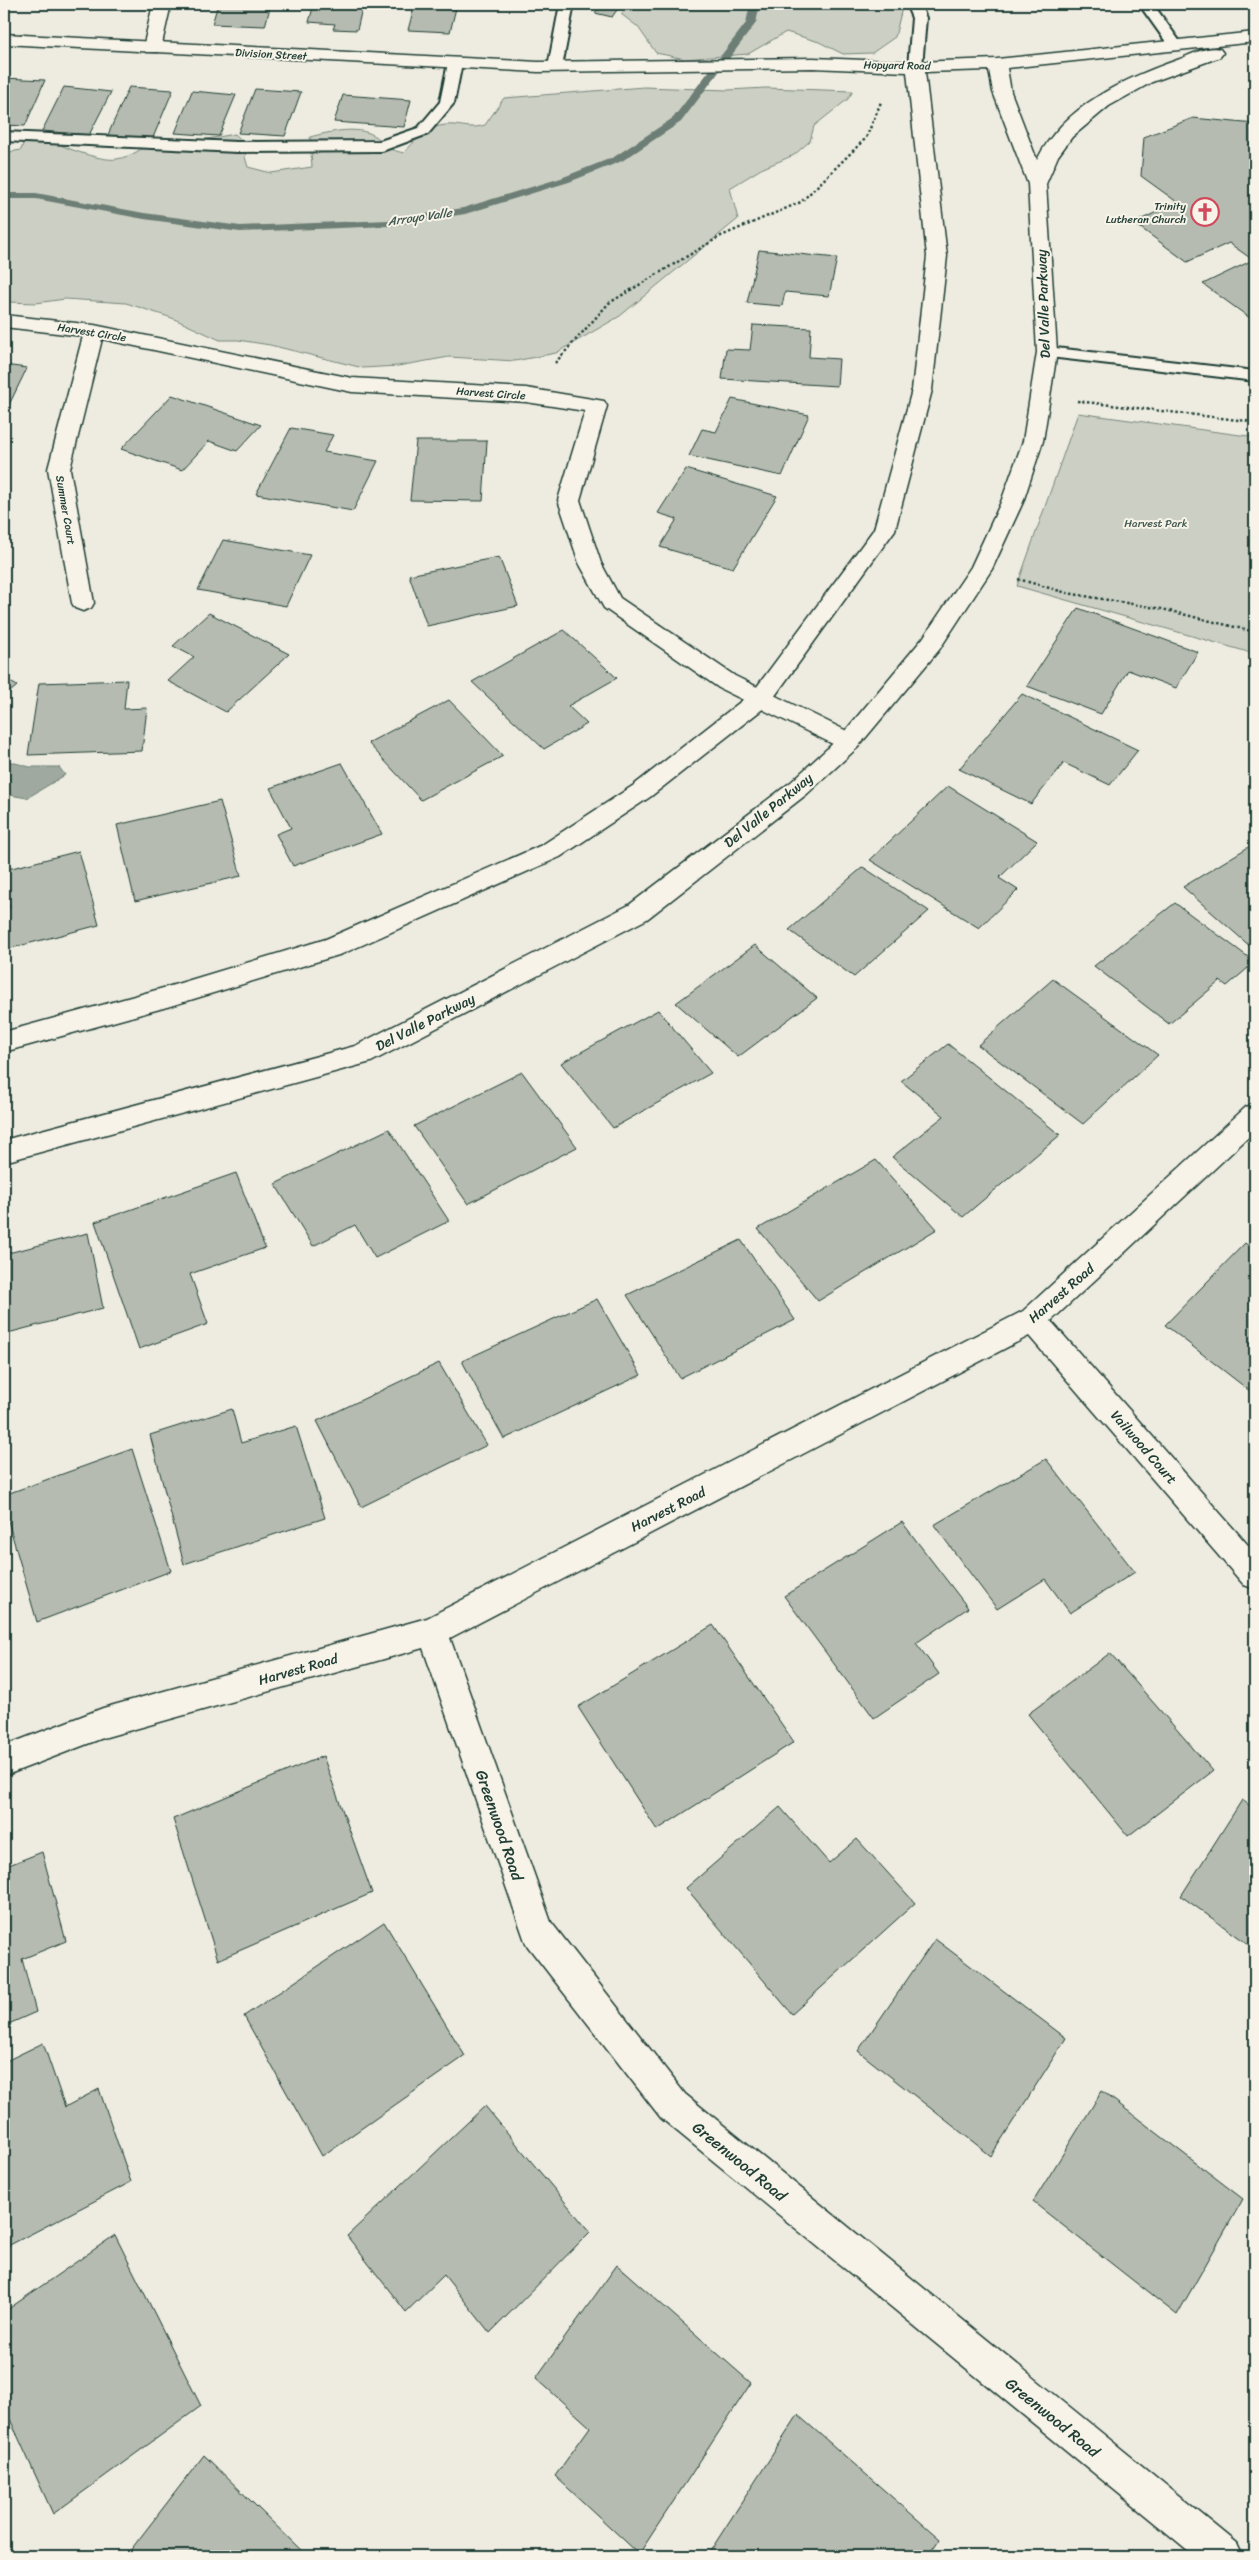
<svg xmlns="http://www.w3.org/2000/svg" width="1259" height="2560" viewBox="0 0 1259 2560" font-family="Sriracha,sans-serif">
	<style>
		.green { fill: #cccfc4; stroke: #76867c }
		.water { fill: #9fa99f; stroke: #6c7e74 }
		.lines { fill: none; stroke-linecap: round; stroke-linejoin: round }
		.stream { fill: #6c7e74; fill-rule: evenodd }
		.building { fill: #b5bbb0; stroke: #1f3d34 }
		.lane-casing { stroke: #1f3d34; stroke-width: 4 }
		.street-casing { stroke: #1f3d34; stroke-width: 3 }
		.secondary-casing { stroke: #1f3d34; stroke-width: 3 }
		.path { stroke: #1f3d34; stroke-width: 2.5; stroke-dasharray: 2.5 2.5; stroke-linecap: butt }
		.lane { fill: #f7f3e8; fill-rule: evenodd }
		.street { fill: #f7f3e8; fill-rule: evenodd }
		.secondary { fill: #f7f3e8; fill-rule: evenodd }
		.labels { text-anchor: middle; stroke-width: 4; stroke-linejoin: round; paint-order: stroke }
		.far-street-label { font-size: 11px; fill: #1f3d34; stroke: #f7f3e8 }
		.far-poi-label { font-size: 11px; fill: #1f3d34; stroke: #f7f3e8; text-anchor: end }
		.far-park-label { font-size: 11px; fill: #425a51; stroke: #f7f3e8 }
		.far-water-label { font-size: 12px; font-style: italic; fill: #3f584f; stroke: #f7f3e8 }
		.street-label { font-size: 14px; fill: #1f3d34; stroke: #f7f3e8 }
		.near-street-label { font-size: 16px; fill: #1f3d34; stroke: #f7f3e8 }
	</style>
	<rect width="100%" height="100%" fill="#eeece1"/>
	<filter id="ink" filterUnits="userSpaceOnUse"><feTurbulence type="fractalNoise" baseFrequency=".02" numOctaves="2"/><feDisplacementMap in="SourceGraphic" scale="10" xChannelSelector="R" yChannelSelector="G"/><feConvolveMatrix kernelMatrix="1 2 1 2 8 2 1 2 1" color-interpolation-filters="sRGB"/></filter>
	<g filter="url(#ink)">
		<path class="green" d="M 633,4 L 903,4 L 895,37 L 872,53 L 843,54 L 819,42 L 786,32 L 748,54 L 685,59 L 656,53 L 638,27 L 621,14 Z
			M 644,87 L 728,90 L 766,88 L 853,91 L 848,99 L 814,126 L 810,141 L 794,155 L 761,169 L 730,188 L 738,219 L 620,316 L 556,353 L 515,361 L 449,357 L 398,366 L 363,368 L 270,345 L 238,340 L 220,340 L 172,318 L 126,303 L 65,299 L 36,303 L 8,302 L 4,295 L 4,153 L 21,150 L 24,141 L 42,136 C 57,145 100,162 117,159 C 132,156 143,149 154,139 L 190,142 L 235,134 L 247,145 L 245,157 L 248,167 L 271,173 L 312,167 L 310,137 C 329,132 358,125 375,136 C 390,145 385,149 404,153 C 418,137 431,123 454,125 C 466,126 473,129 485,125 L 504,98 Z
			M 1078,413 L 1255,437 L 1255,654 L 1017,586 Z"/>
		<path class="water" d="M 4,760 L 30,767 L 59,767 L 65,775 L 27,798 L 4,794 Z"/>
		<g class="lines">
			<path class="stream" d="M 750,4 L 760,4 L 756,23 L 681,122 L 622,161 L 569,182 L 465,214 L 389,226 L 240,232 L 144,219 L 36,199 L 4,199 L 4,193 L 36,193 L 144,213 L 240,226 L 389,220 L 463,208 L 561,178 L 614,157 L 673,118 L 746,23 Z"/>
		</g>
		<path class="building" d="M 218,4 L 271,4 L 265,26 L 212,24 Z
			M 314,4 L 363,4 L 357,30 L 333,29 L 335,24 L 309,22 Z
			M 415,4 L 457,4 L 450,32 L 408,30 Z
			M 590,4 L 621,4 L 612,17 L 595,13 L 600,6 Z
			M 987,4 L 1019,4 L 990,8 Z
			M 4,78 L 45,80 L 25,126 L 4,125 Z
			M 64,87 L 111,92 L 89,135 L 42,131 Z
			M 129,87 L 173,90 L 152,140 L 107,137 Z
			M 255,89 L 301,92 L 285,136 L 238,133 Z
			M 192,91 L 236,95 L 219,136 L 175,133 Z
			M 343,95 L 411,100 L 404,127 L 334,122 Z
			M 1193,118 L 1255,124 L 1254,321 L 1203,284 L 1253,260 L 1229,243 L 1187,262 L 1134,223 L 1177,202 L 1141,176 L 1144,137 Z
			M 759,250 L 837,258 L 829,296 L 785,292 L 782,306 L 747,303 Z
			M 753,325 L 811,328 L 809,357 L 839,359 L 837,386 L 722,379 L 726,349 L 750,350 Z
			M 4,365 L 27,368 L 4,415 Z
			M 172,395 L 261,425 L 237,451 L 209,441 L 182,470 L 121,449 Z
			M 732,399 L 809,415 L 782,476 L 689,456 L 702,429 L 716,432 Z
			M 291,428 L 333,435 L 324,452 L 378,461 L 353,511 L 256,494 Z
			M 416,441 L 487,441 L 483,501 L 410,500 Z
			M 686,469 L 777,496 L 733,568 L 660,547 L 677,519 L 658,513 Z
			M 223,540 L 310,555 L 286,606 L 198,590 Z
			M 499,557 L 518,606 L 427,626 L 409,575 Z
			M 1078,608 L 1198,652 L 1176,688 L 1128,670 L 1101,714 L 1027,686 Z
			M 209,613 L 289,654 L 226,712 L 168,681 L 194,657 L 173,646 Z
			M 564,630 L 617,678 L 568,706 L 587,724 L 544,749 L 472,682 Z
			M 4,678 L 17,686 L 4,697 Z
			M 127,680 L 124,709 L 147,708 L 142,751 L 28,755 L 39,683 Z
			M 1022,694 L 1138,750 L 1110,785 L 1064,763 L 1031,804 L 959,769 Z
			M 449,700 L 503,756 L 421,800 L 368,743 Z
			M 342,763 L 382,834 L 293,866 L 276,834 L 291,828 L 270,788 Z
			M 948,786 L 1037,841 L 999,878 L 1018,890 L 979,928 L 870,860 Z
			M 220,801 L 241,876 L 135,901 L 117,825 Z
			M 1255,843 L 1255,946 L 1252,948 L 1183,887 Z
			M 79,851 L 99,925 L 4,950 L 4,909 L 10,908 L 4,883 L 4,870 Z
			M 863,867 L 929,911 L 854,977 L 789,930 Z
			M 1175,903 L 1255,962 L 1227,986 L 1220,981 L 1169,1024 L 1094,966 Z
			M 755,945 L 817,998 L 738,1057 L 676,1003 Z
			M 1053,979 L 1158,1055 L 1083,1124 L 978,1045 Z
			M 658,1010 L 711,1073 L 613,1128 L 561,1063 Z
			M 948,1044 L 1060,1135 L 963,1217 L 892,1157 L 944,1116 L 901,1081 Z
			M 522,1072 L 577,1147 L 468,1204 L 414,1126 Z
			M 389,1129 L 449,1221 L 375,1258 L 355,1225 L 313,1246 L 275,1184 Z
			M 876,1160 L 937,1229 L 818,1301 L 758,1229 Z
			M 236,1173 L 265,1248 L 190,1274 L 208,1324 L 139,1349 L 95,1222 Z
			M 88,1233 L 103,1308 L 4,1334 L 4,1254 Z
			M 741,1240 L 795,1320 L 680,1378 L 627,1295 Z
			M 1245,1243 L 1255,1251 L 1255,1395 L 1165,1325 Z
			M 597,1299 L 641,1375 L 504,1439 L 462,1361 Z
			M 439,1363 L 487,1445 L 361,1507 L 317,1421 Z
			M 232,1409 L 241,1443 L 296,1426 L 325,1518 L 184,1564 L 150,1435 Z
			M 132,1449 L 171,1571 L 37,1622 L 4,1507 L 4,1495 Z
			M 1046,1459 L 1135,1572 L 1070,1613 L 1045,1579 L 997,1609 L 934,1525 Z
			M 902,1522 L 968,1608 L 916,1643 L 939,1674 L 874,1718 L 784,1596 Z
			M 713,1625 L 794,1742 L 657,1830 L 578,1707 Z
			M 1110,1653 L 1213,1771 L 1128,1836 L 1028,1714 Z
			M 323,1756 L 372,1893 L 218,1960 L 173,1819 Z
			M 1242,1800 L 1255,1809 L 1255,1949 L 1181,1896 Z
			M 780,1807 L 829,1863 L 857,1839 L 915,1903 L 792,2014 L 686,1888 Z
			M 42,1852 L 66,1941 L 22,1959 L 36,2012 L 4,2026 L 4,1867 Z
			M 384,1922 L 465,2056 L 322,2156 L 244,2016 Z
			M 935,1939 L 1066,2038 L 991,2156 L 858,2051 Z
			M 43,2043 L 65,2107 L 99,2089 L 131,2182 L 4,2248 L 4,2062 Z
			M 1102,2091 L 1243,2199 L 1177,2315 L 1033,2202 Z
			M 485,2106 L 590,2232 L 490,2333 L 444,2275 L 406,2312 L 347,2236 Z
			M 115,2235 L 201,2406 L 53,2514 L 4,2406 L 4,2312 Z
			M 617,2265 L 751,2383 L 639,2554 L 555,2476 L 590,2427 L 536,2378 Z
			M 798,2415 L 940,2539 L 929,2556 L 707,2556 Z
			M 204,2455 L 307,2556 L 126,2556 Z"/>
		<g class="lines">
			<defs>
				<path id="lane" d="M 560,4 L 574,4 L 562,67 L 555,71 L 548,67 Z
					M 906,4 L 920,4 L 926,18 L 922,67 L 915,71 L 908,67 L 912,18 Z
					M 1139,4 L 1153,4 L 1183,46 L 1181,49 L 1171,49 Z
					M 455,59 L 462,63 L 454,103 L 428,134 L 382,151 L 237,152 L 4,141 L 4,132 L 237,142 L 380,141 L 418,128 L 440,102 L 448,63 Z
					M 1047,347 L 1255,371 L 1255,381 L 1041,356 L 1039,352 L 1041,348 Z"/>
				<path id="street" d="M 153,4 L 171,4 L 161,48 L 158,52 L 146,52 L 143,48 Z
					M 4,315 L 94,325 L 352,378 L 526,388 L 604,401 L 607,406 L 580,500 L 601,563 L 620,598 L 735,676 L 857,736 L 861,742 L 857,748 L 849,751 L 841,748 L 719,688 L 604,608 L 579,563 L 558,500 L 585,411 L 526,402 L 352,392 L 102,339 L 70,469 L 94,603 L 91,608 L 83,611 L 75,608 L 72,603 L 48,469 L 83,336 L 4,327 Z
					M 1255,1104 L 1255,1131 L 1051,1321 L 1255,1553 L 1255,1589 L 1244,1585 L 1029,1336 L 450,1638 L 551,1922 L 685,2094 L 1237,2543 L 1243,2556 L 1195,2556 L 661,2118 L 526,1944 L 423,1648 L 103,1738 L 4,1776 L 4,1746 L 103,1708 L 427,1618 L 1023,1311 L 1246,1107 Z"/>
				<path id="secondary" d="M 1255,32 L 1255,42 L 1007,68 L 1011,92 L 1037,160 C 1064,105 1126,78 1180,59 C 1192,54 1208,46 1220,49 L 1223,53 L 1220,57 L 1152,82 L 1109,106 L 1072,137 L 1058,156 L 1046,184 L 1057,352 L 1043,441 L 1023,502 L 992,569 L 939,650 L 857,748 L 807,794 L 647,919 L 371,1062 L 4,1162 L 4,1140 L 355,1046 L 629,905 L 791,782 L 841,736 L 923,638 L 971,567 L 1001,502 L 1023,441 L 1037,352 L 1028,184 L 993,92 L 989,70 L 925,72 L 947,256 L 932,390 L 895,530 L 769,704 L 650,797 L 560,857 L 342,954 L 167,1007 L 4,1052 L 4,1032 L 167,987 L 326,939 L 542,845 L 634,785 L 753,692 L 874,529 L 912,390 L 927,256 L 907,72 L 813,68 L 538,72 L 4,44 L 4,34 L 538,62 L 813,58 L 915,62 L 997,59 Z"/>
			</defs>
			<use href="#lane" class="lane-casing"/>
			<use href="#street" class="street-casing"/>
			<use href="#secondary" class="secondary-casing"/>
			<path class="path" d="M 555,363 L 609,303 L 721,236 L 801,202 L 866,138 L 881,102
				M 1077,401 L 1255,422
				M 1018,579 L 1067,593 L 1162,609 L 1255,632"/>
			<use href="#lane" class="lane"/>
			<use href="#street" class="street"/>
			<use href="#secondary" class="secondary"/>
		</g>
	</g>
	<defs>
		<symbol id="church-ring" viewBox="-11 -11 22 22"><circle r="9.5" fill="#f7f3e8" stroke="#d1495b" stroke-width="1.5"/><path d="M-1.2-6h2.4v3.5h3.3v2.4h-3.3V6h-2.4V-.1h-3.3v-2.4h3.3Z" fill="#d1495b"/></symbol>
	</defs>
	<g fill-rule="evenodd">
		<use href="#church-ring" x="1189" y="196" width="32" height="32"/>
	</g>
	<g class="labels">
		<g class="far-street-label">
			<text transform="translate(271 54) rotate(3)" y="4">Division Street</text>
			<text transform="translate(897 65) rotate(1)" y="4">Hopyard Road</text>
			<text transform="translate(92 332) rotate(9)" y="4">Harvest Circle</text>
			<text transform="translate(491 393) rotate(4)" y="4">Harvest Circle</text>
			<text transform="translate(66 510) rotate(80)" y="4">Summer Court</text>
		</g>
		<g class="far-poi-label">
			<text x="1186" y="210">Trinity<tspan x="1186" dy="13">Lutheran Church</tspan></text>
		</g>
		<g class="far-park-label">
			<text x="1156" y="527">Harvest Park</text>
		</g>
		<g class="far-water-label">
			<text transform="translate(420 217) rotate(-8)" y="4">Arroyo Valle</text>
		</g>
		<g class="street-label">
			<text transform="translate(1043 304) rotate(-92)" y="5">Del Valle Parkway</text>
			<text transform="translate(768 810) rotate(-39)" y="5">Del Valle Parkway</text>
			<text transform="translate(425 1022) rotate(-27)" y="5">Del Valle Parkway</text>
			<text transform="translate(1061 1293) rotate(-41)" y="5">Harvest Road</text>
			<text transform="translate(1144 1447) rotate(49)" y="5">Vailwood Court</text>
			<text transform="translate(668 1509) rotate(-27)" y="5">Harvest Road</text>
			<text transform="translate(298 1669) rotate(-16)" y="5">Harvest Road</text>
		</g>
		<g class="near-street-label">
			<text transform="translate(500 1825) rotate(71)" y="6">Greenwood Road</text>
			<text transform="translate(740 2161) rotate(39)" y="6">Greenwood Road</text>
			<text transform="translate(1053 2417) rotate(39)" y="6">Greenwood Road</text>
		</g>
	</g>
	<rect width="1259" height="2560" fill="none" stroke="#f7f3e8" stroke-width="20"/>
	<rect x="10" y="10" width="1239" height="2540" fill="none" stroke="#1f3d34" stroke-width="2" filter="url(#ink)"/>
</svg>
